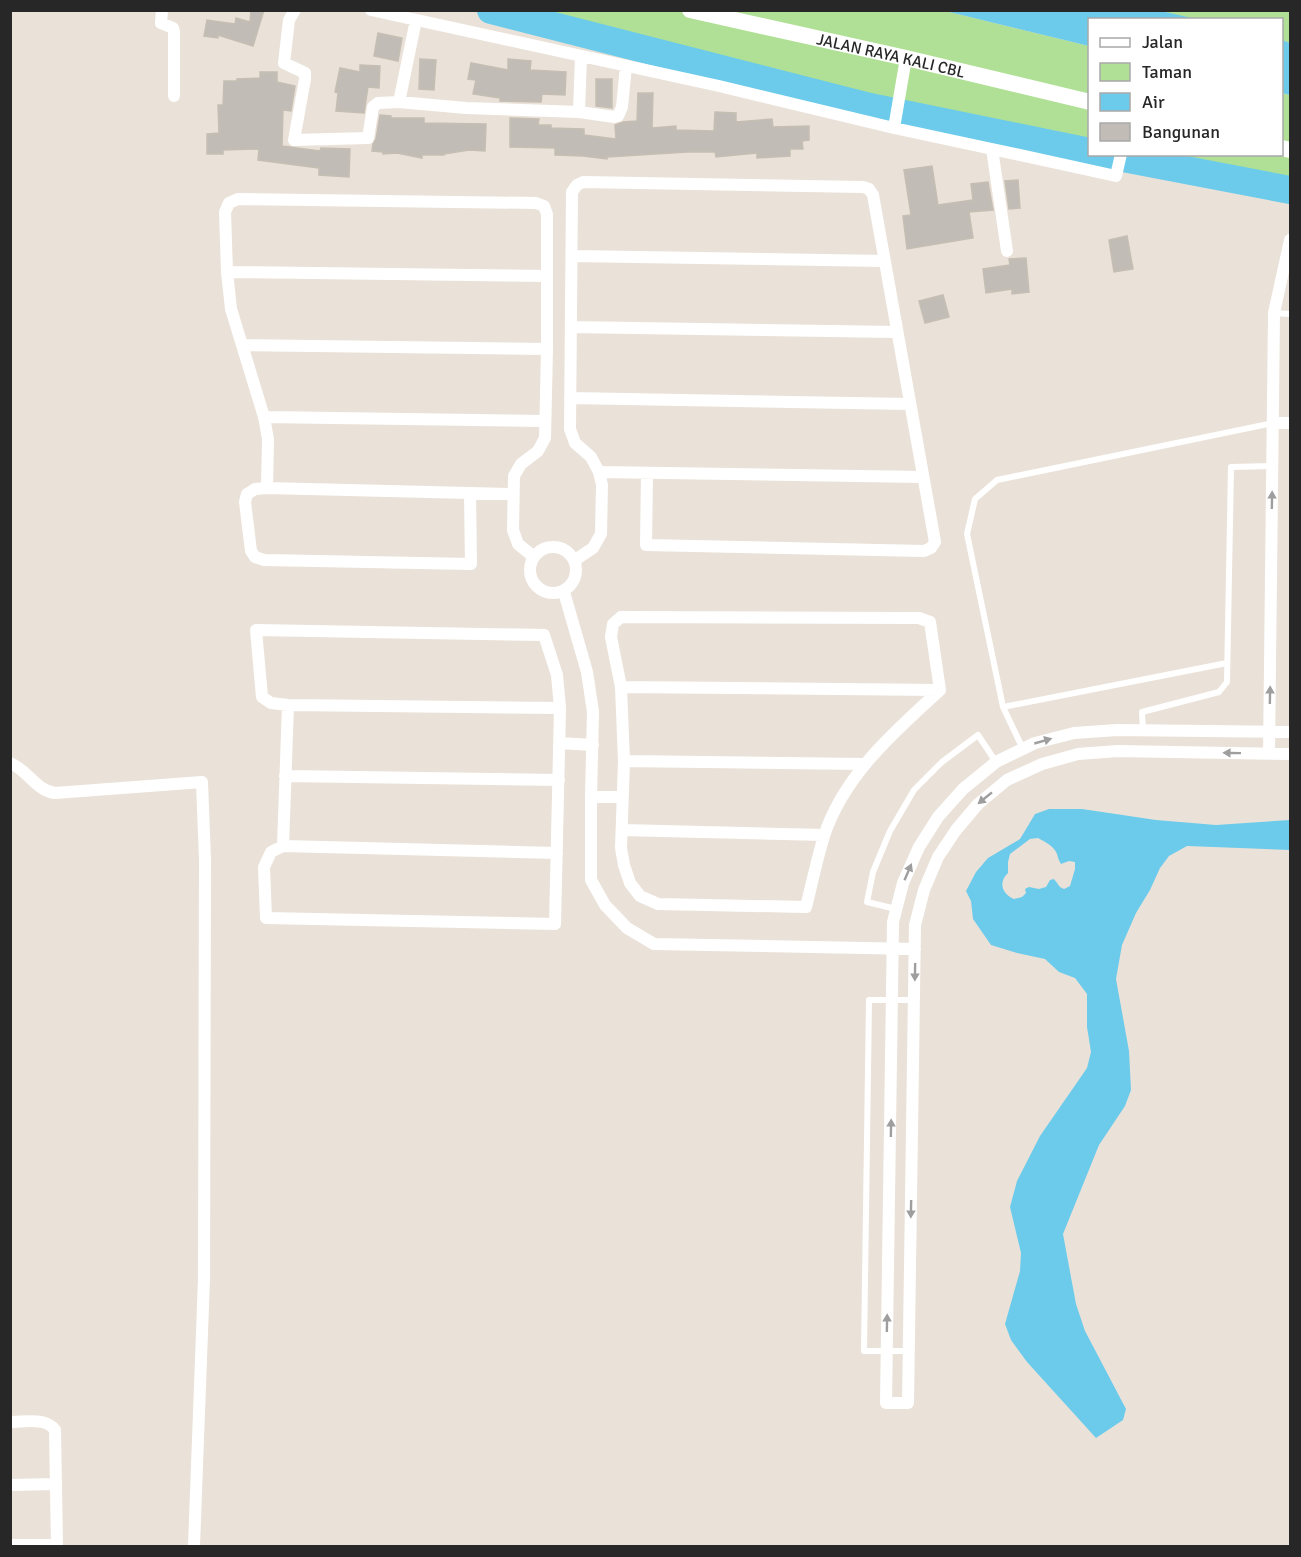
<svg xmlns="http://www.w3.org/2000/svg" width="1301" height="1557" viewBox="0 0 1301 1557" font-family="Signika,sans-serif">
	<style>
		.green { fill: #b0e095 }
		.water { fill: #6ccbeb; fill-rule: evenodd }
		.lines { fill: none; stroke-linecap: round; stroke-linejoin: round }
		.river { stroke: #6ccbeb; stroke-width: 28 }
		.building { fill: #c2bcb6; stroke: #c5beb3; stroke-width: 1.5 }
		.service { stroke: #fff; stroke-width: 6 }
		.minor { stroke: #fff; stroke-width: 12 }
		.secondary { stroke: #fff; stroke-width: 16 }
		.oneway { fill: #9e9e9e }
		.labels { text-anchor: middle; stroke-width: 4.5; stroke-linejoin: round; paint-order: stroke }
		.street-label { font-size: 16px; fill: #272727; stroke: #fff }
	</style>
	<rect width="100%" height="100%" fill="#eae2d9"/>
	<path class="green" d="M 504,10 L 945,11 L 1089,46 L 1089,145 L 503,12 Z
		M 1159,11 L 1290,11 L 1290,43 L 1282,40 L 1282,20 L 1196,19 Z
		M 1282,93 L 1290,95 L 1290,190 L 1132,155 L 1282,154 Z"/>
	<path class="water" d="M 1161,11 L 1197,19 L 1090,20 L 1089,46 L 945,11 Z
		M 1282,40 L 1290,43 L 1290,95 L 1282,93 Z
		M 1049,809 L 1082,809 L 1156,820 L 1216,825 L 1290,820 L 1290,850 L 1187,846 L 1169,856 L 1160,868 L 1150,890 L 1136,913 L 1122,945 L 1116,979 L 1129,1051 L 1131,1090 L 1125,1106 L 1099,1145 L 1063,1234 L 1076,1304 L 1085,1331 L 1126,1409 L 1123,1420 L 1096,1438 L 1027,1362 L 1011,1340 L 1005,1324 L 1020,1271 L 1021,1253 L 1010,1207 L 1017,1181 L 1040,1136 L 1087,1068 L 1091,1052 L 1087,1027 L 1087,994 L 1075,978 L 1059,972 L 1045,959 L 1017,953 L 991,945 L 973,919 L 971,901 L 966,891 L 976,872 L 988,858 L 1020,839 L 1035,814 ZM 1038,838 C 1045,842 1054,846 1057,854 C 1058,858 1059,861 1061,864 L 1069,861 L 1075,862 L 1075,869 L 1070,886 L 1064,889 L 1060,887 L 1054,879 L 1050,880 L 1046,887 L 1039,889 L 1029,887 L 1025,889 L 1026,893 L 1022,897 L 1014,899 C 1002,894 998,882 1008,873 L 1008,862 L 1010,854 L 1030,839 Z"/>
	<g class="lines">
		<path class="river" d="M 491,10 L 870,107 L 1090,152
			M 1102,154 L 1290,190"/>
	</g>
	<path class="building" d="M 251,10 L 264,10 L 253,46 L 218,35 L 218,38 L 204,36 L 207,20 L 235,24 L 236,18 L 250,22 Z
		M 378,33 L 402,38 L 398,61 L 374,56 Z
		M 420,59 L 436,60 L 434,90 L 419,89 Z
		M 508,59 L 531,61 L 530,70 L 566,72 L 565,95 L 542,94 L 541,102 L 500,101 L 500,98 L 473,94 L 476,80 L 468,79 L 471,63 L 508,70 Z
		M 360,65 L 380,66 L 379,88 L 368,87 L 364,113 L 336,111 L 338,93 L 335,92 L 340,68 L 360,72 Z
		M 260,72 L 277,72 L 277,82 L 295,86 L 291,111 L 283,110 L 282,146 L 320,151 L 321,148 L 350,149 L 349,177 L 319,175 L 319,168 L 258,160 L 259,149 L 223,150 L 223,154 L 207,154 L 207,134 L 219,133 L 218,105 L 223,105 L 224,81 L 237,81 L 237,79 L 260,78 Z
		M 596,79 L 612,79 L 612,108 L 596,106 Z
		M 638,93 L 653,93 L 652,128 L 676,126 L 676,130 L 714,131 L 715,112 L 736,113 L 736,122 L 772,119 L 773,127 L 809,126 L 809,140 L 802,141 L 803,149 L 790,149 L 790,156 L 757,158 L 757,153 L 716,157 L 715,152 L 687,152 L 607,157 L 607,159 L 583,156 L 555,155 L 555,148 L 510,147 L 510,118 L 539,119 L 538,125 L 551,125 L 551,128 L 584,129 L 584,135 L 616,139 L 615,125 L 623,122 L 637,121 Z
		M 380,115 L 391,116 L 391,118 L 424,118 L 424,123 L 486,124 L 485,151 L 469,150 L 444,154 L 444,155 L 422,155 L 422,158 L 397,153 L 383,154 L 383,152 L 372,151 L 373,144 L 376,139 Z
		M 932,166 L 938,205 L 973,200 L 971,184 L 988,182 L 993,210 L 969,212 L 973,238 L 907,249 L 903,216 L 911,215 L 904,170 Z
		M 1018,180 L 1020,208 L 1009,209 L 1005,181 Z
		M 1127,236 L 1133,269 L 1114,272 L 1109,240 Z
		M 1026,258 L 1029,292 L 1012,294 L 1012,289 L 986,293 L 983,269 L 1010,265 L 1009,259 Z
		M 943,295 L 949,317 L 925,323 L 919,301 Z"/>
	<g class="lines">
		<path class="service" d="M 1274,313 L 1290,314
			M 1003,707 L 1227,663
			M 1143,730 L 1142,712 L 1219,692 L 1227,682 L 1231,467 L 1272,466
			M 1023,749 L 1003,707 L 967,534 L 975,499 L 997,480 L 1273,423
			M 896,909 L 867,902 L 873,872 L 890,831 L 914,790 L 942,762 L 978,735 L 996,762
			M 909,1351 L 864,1351 L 869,1000 L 914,1000"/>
		<path class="minor" d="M 162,10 L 161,23 L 173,28 L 174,32 L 174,96
			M 295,10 L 289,20 L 284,63 L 305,73 L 305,79 L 294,140 L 368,138 L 373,107 L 378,103 L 399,102 L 466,108 L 579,112 L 581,56
			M 371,10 L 719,86 L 894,128 L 906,58
			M 399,102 L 416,20
			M 579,112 L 614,117 L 618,116 L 622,107 L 626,66
			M 894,128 L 992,149 L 1007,251
			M 992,149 L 1116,176 L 1121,154
			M 572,256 L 885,261
			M 227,272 L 547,276
			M 571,327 L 897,332
			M 242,345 L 547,349
			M 570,398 L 910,404
			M 264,417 L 545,421
			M 1273,423 L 1290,423
			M 599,472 L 923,477
			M 267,488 L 513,494
			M 470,493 L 471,564 L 264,560 L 255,557 L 251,551 L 245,502 L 247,494 L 255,489 L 267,488 L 268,439 L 264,417 L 231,309 L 227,272 L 225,212 L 229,203 L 238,199 L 536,203 L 544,206 L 547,214 L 547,349 L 545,438 L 538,451 L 521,464 L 514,476 L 513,530 L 518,544 L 534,557
			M530 570a23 23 0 1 1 46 0a23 23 0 1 1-46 0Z
			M 575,560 L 593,548 L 601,534 L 602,485 L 599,472 L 591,457 L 575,443 L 570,429 L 572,192 L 577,185 L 583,182 L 863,187 L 869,189 L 873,195 L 935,542 L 931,548 L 924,551 L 646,545 L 647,473
			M 564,592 L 587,672 L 593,712 L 591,797 L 591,880 L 605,905 L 627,928 L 654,944 L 915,949
			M 621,617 L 919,618 L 930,622 L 940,690 C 894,732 844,775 824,836 C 817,859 812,883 806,907 L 658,904 L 640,896 L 630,883 L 624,865 L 621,848 L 624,761 L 621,687 L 611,637 L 613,624 Z
			M 621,687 L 940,690
			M 288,705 L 283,846 L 271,852 L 264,867 L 266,918 L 555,924 L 560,708 L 557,675 L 544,635 L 256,630 L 262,697 L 271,703 L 288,705 L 560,708
			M 1290,732 L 1117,730 L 1074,733 L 1035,743 L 996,762 L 963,789 L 938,817 L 919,847 L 903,883 L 893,922 L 886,1403 L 908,1403 L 915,925 L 924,890 L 938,857 L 956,830 L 978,804 L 1007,780 L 1042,764 L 1078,754 L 1118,751 L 1290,754
			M 560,743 L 593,745
			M 1269,753 L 1274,313 L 1290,240
			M 624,761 L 864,764
			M 10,763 C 28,770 35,790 55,793 L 202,782 L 205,860 L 204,1279 L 194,1546
			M 285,776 L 559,780
			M 591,797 L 622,797
			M 622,830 L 824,835
			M 283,846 L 557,853
			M 10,1422 C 25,1422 46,1417 55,1430 L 57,1546
			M 10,1485 L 56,1484
			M 10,1545 L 57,1545"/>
		<g class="secondary">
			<path id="s1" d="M 690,10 L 906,58 L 1090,102"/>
			<path d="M 1282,148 L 1290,150"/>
		</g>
	</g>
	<defs><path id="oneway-solid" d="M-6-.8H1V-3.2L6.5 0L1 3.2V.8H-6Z" transform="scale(1.5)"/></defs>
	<g class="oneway">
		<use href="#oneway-solid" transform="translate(1272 500) rotate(-89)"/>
		<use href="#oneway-solid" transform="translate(1270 695) rotate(-89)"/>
		<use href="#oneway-solid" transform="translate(1043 741) rotate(-16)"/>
		<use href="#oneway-solid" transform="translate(1232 753) rotate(-179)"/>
		<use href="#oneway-solid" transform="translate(985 798) rotate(141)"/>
		<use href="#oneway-solid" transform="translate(908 872) rotate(-67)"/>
		<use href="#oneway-solid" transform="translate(915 972) rotate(91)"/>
		<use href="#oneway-solid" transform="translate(891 1128) rotate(-89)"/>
		<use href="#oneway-solid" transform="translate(911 1209) rotate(91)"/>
		<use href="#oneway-solid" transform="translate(887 1323) rotate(-89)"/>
	</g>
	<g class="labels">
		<g class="street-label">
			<text dy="6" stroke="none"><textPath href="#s1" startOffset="206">JALAN RAYA KALI CBL</textPath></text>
		</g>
	</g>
	<rect width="1301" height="1557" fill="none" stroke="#272727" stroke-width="24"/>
	<rect x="1088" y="18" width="195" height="138" fill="#ffffff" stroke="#a9a9a9" stroke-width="1.5"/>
	<rect x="1100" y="38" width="30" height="9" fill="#ffffff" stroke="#a9a9a9" stroke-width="1.5"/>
	<text x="1142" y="48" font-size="18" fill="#272727">Jalan</text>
	<rect x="1100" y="63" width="30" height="18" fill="#b0e095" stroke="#a9a9a9" stroke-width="1.5"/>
	<text x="1142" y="78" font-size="18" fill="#272727">Taman</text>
	<rect x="1100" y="93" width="30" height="18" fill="#6ccbeb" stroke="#a9a9a9" stroke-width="1.5"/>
	<text x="1142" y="108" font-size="18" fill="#272727">Air</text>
	<rect x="1100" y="123" width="30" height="18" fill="#c2bcb6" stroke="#a9a9a9" stroke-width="1.5"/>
	<text x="1142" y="138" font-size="18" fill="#272727">Bangunan</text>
</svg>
